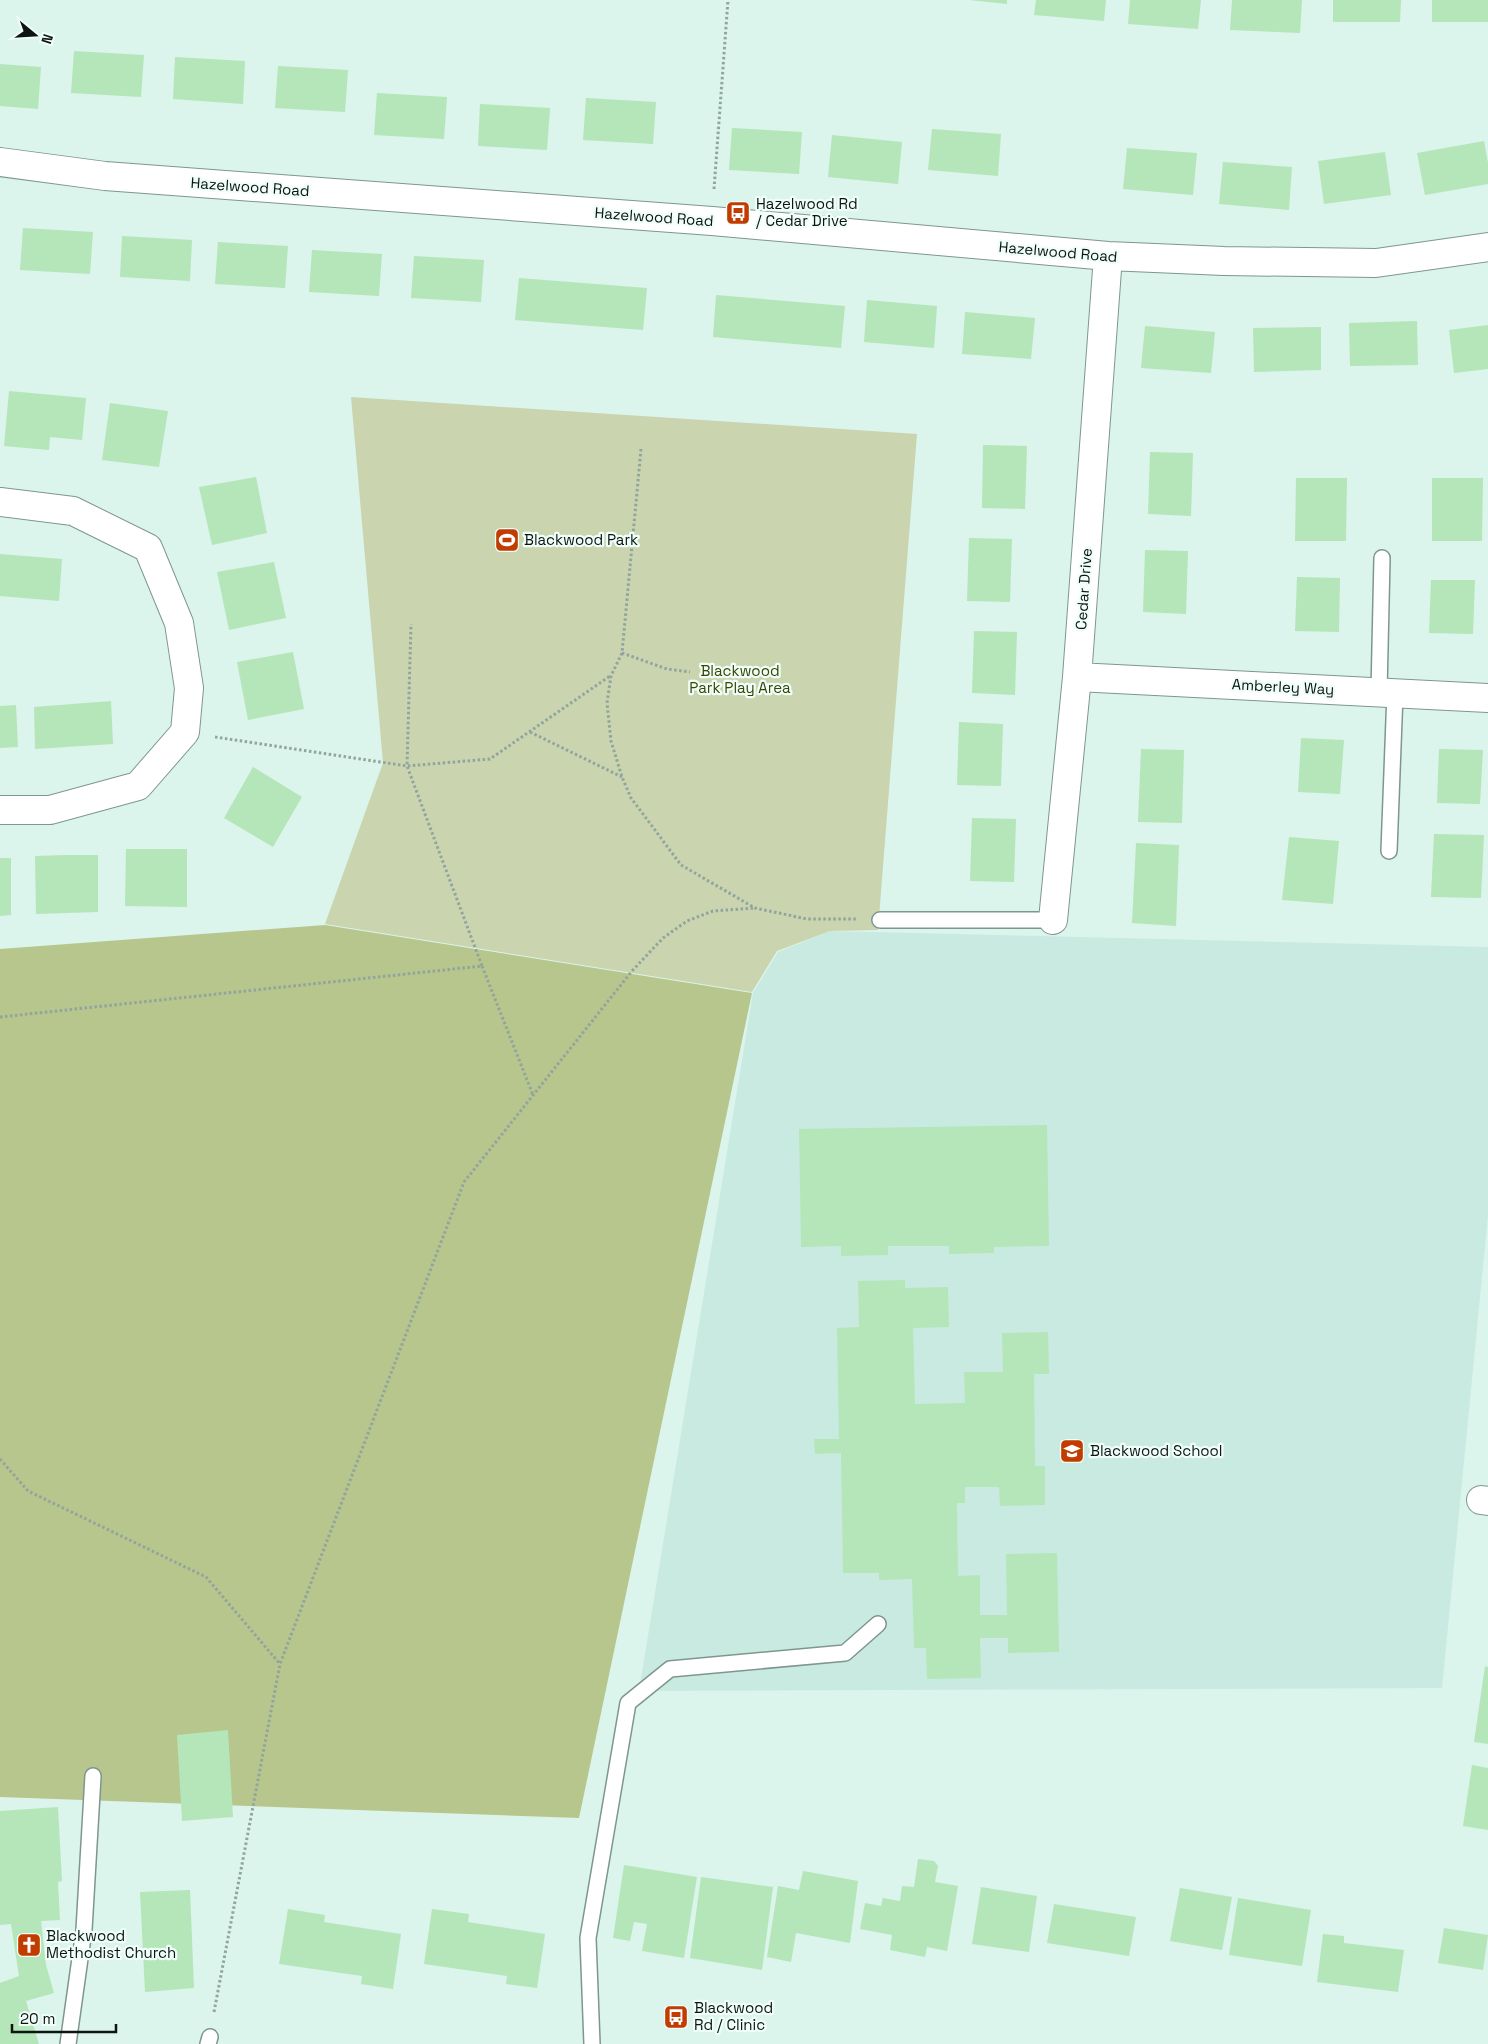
<svg xmlns="http://www.w3.org/2000/svg" width="1488" height="2044" viewBox="0 0 1488 2044" font-family="'Space Grotesk',sans-serif">
	<style>
		.built { fill: #c9eae0 }
		.green { fill: #cad5af }
		.forest { fill: #b7c68c }
		.building { fill: #b4e6b9 }
		.lines { fill: none; stroke-linecap: round; stroke-linejoin: round }
		.service-casing { stroke: #7f968f; stroke-width: 18 }
		.minor-casing { stroke: #7f968f; stroke-width: 30 }
		.path { stroke: #91a49e; stroke-width: 3; stroke-dasharray: 2.5 2.5; stroke-linecap: butt }
		.service { stroke: #fff; stroke-width: 15 }
		.minor { stroke: #fff; stroke-width: 28 }
		.labels { text-anchor: middle; stroke-width: 4.5; stroke-linejoin: round; paint-order: stroke }
		.street-label { font-size: 15px; fill: #0d1513; stroke: #f0fefa }
		.poi-label { font-size: 15px; fill: #0d1513; stroke: #f0fefa; text-anchor: start }
		.park-label { font-size: 15px; fill: #394500; stroke: #f0fefa }
	</style>
	<rect width="100%" height="100%" fill="#dbf4ec"/>
	<path class="built" d="M 830,931 L 1488,947 L 1488,1215 L 1442,1688 L 639,1691 L 753,993 L 778,952 Z"/>
	<path class="green" d="M 351,397 L 917,434 L 878,930 L 830,931 L 777,951 L 752,992 L 325,924 L 383,763 Z"/>
	<path class="forest" d="M 325,925 L 752,993 L 579,1818 L 0,1797 L 0,949 Z"/>
	<path class="building" d="M 969,0 L 1007,0 L 1007,4 Z
		M 1036,0 L 1106,0 L 1104,21 L 1034,15 Z
		M 1130,0 L 1201,0 L 1198,29 L 1128,24 Z
		M 1232,0 L 1302,0 L 1300,33 L 1230,30 Z
		M 1333,0 L 1401,0 L 1400,22 L 1333,22 Z
		M 1432,0 L 1488,0 L 1488,22 L 1432,22 Z
		M 74,51 L 144,55 L 141,97 L 71,93 Z
		M 175,57 L 245,61 L 243,104 L 173,99 Z
		M 0,64 L 41,67 L 38,109 L 0,106 Z
		M 278,66 L 348,70 L 345,112 L 275,108 Z
		M 377,93 L 447,97 L 444,139 L 374,135 Z
		M 586,98 L 656,102 L 653,144 L 583,140 Z
		M 480,104 L 550,108 L 547,150 L 478,146 Z
		M 732,128 L 802,132 L 799,174 L 729,170 Z
		M 932,129 L 1001,134 L 998,176 L 928,170 Z
		M 832,135 L 902,142 L 898,184 L 828,177 Z
		M 1484,141 L 1488,163 L 1488,184 L 1425,195 L 1417,153 Z
		M 1127,148 L 1197,153 L 1193,195 L 1123,189 Z
		M 1385,152 L 1391,195 L 1324,204 L 1318,161 Z
		M 1223,162 L 1292,167 L 1289,210 L 1219,204 Z
		M 23,228 L 93,232 L 90,274 L 20,270 Z
		M 122,236 L 192,240 L 190,281 L 120,277 Z
		M 218,242 L 288,246 L 285,288 L 215,284 Z
		M 312,250 L 382,254 L 379,296 L 309,292 Z
		M 414,256 L 484,260 L 481,302 L 411,298 Z
		M 519,278 L 647,288 L 643,330 L 515,320 Z
		M 716,295 L 845,306 L 841,348 L 713,337 Z
		M 867,300 L 937,306 L 934,348 L 864,342 Z
		M 965,312 L 1035,318 L 1031,359 L 962,354 Z
		M 1417,321 L 1418,365 L 1350,366 L 1349,323 Z
		M 1488,325 L 1488,369 L 1454,373 L 1449,330 Z
		M 1145,326 L 1215,332 L 1211,373 L 1141,368 Z
		M 1321,327 L 1321,370 L 1254,372 L 1253,328 Z
		M 9,391 L 86,398 L 82,440 L 50,437 L 49,450 L 4,446 Z
		M 110,403 L 168,411 L 159,467 L 102,460 Z
		M 983,445 L 1027,446 L 1025,509 L 982,508 Z
		M 1150,452 L 1193,453 L 1191,516 L 1148,514 Z
		M 256,477 L 267,533 L 212,545 L 199,487 Z
		M 1296,478 L 1347,478 L 1346,541 L 1295,541 Z
		M 1432,478 L 1483,478 L 1482,541 L 1432,541 Z
		M 969,538 L 1012,539 L 1010,602 L 967,601 Z
		M 1145,550 L 1188,551 L 1186,614 L 1143,612 Z
		M 0,554 L 62,559 L 59,601 L 0,596 Z
		M 274,562 L 286,618 L 229,630 L 217,572 Z
		M 1297,577 L 1340,578 L 1339,632 L 1295,631 Z
		M 1431,580 L 1475,580 L 1473,634 L 1429,633 Z
		M 974,631 L 1017,632 L 1015,695 L 972,693 Z
		M 293,652 L 304,709 L 248,720 L 237,662 Z
		M 111,701 L 113,744 L 35,749 L 34,707 Z
		M 16,705 L 18,747 L 0,748 L 0,706 Z
		M 959,722 L 1003,724 L 1001,786 L 957,785 Z
		M 1301,738 L 1344,740 L 1340,794 L 1298,792 Z
		M 1141,749 L 1184,750 L 1182,823 L 1138,822 Z
		M 1439,749 L 1483,750 L 1480,804 L 1437,803 Z
		M 253,767 L 302,797 L 273,847 L 224,818 Z
		M 972,818 L 1016,819 L 1014,882 L 970,881 Z
		M 1434,834 L 1484,835 L 1481,898 L 1431,897 Z
		M 1289,837 L 1339,841 L 1333,904 L 1282,900 Z
		M 1136,843 L 1179,845 L 1176,926 L 1132,923 Z
		M 126,849 L 187,849 L 187,907 L 125,906 Z
		M 67,855 L 98,855 L 98,912 L 36,914 L 35,856 Z
		M 0,858 L 11,858 L 11,915 L 0,916 Z
		M 1047,1125 L 1049,1246 L 994,1247 L 994,1253 L 949,1254 L 949,1246 L 888,1246 L 888,1255 L 841,1256 L 841,1246 L 801,1247 L 799,1129 Z
		M 905,1280 L 905,1288 L 948,1287 L 949,1327 L 913,1328 L 915,1404 L 965,1403 L 964,1372 L 1003,1372 L 1002,1333 L 1048,1332 L 1049,1374 L 1034,1374 L 1035,1466 L 1045,1466 L 1045,1505 L 1000,1506 L 999,1487 L 965,1487 L 965,1503 L 957,1503 L 958,1576 L 980,1575 L 980,1615 L 1007,1615 L 1006,1554 L 1057,1553 L 1059,1652 L 1008,1653 L 1008,1638 L 980,1638 L 981,1678 L 927,1679 L 926,1648 L 914,1648 L 912,1579 L 879,1580 L 879,1573 L 843,1573 L 841,1453 L 815,1454 L 814,1439 L 839,1439 L 837,1328 L 859,1327 L 858,1281 Z
		M 1485,1666 L 1488,1667 L 1488,1744 L 1474,1742 Z
		M 228,1730 L 233,1817 L 182,1821 L 177,1735 Z
		M 1472,1765 L 1488,1768 L 1488,1830 L 1463,1826 Z
		M 58,1807 L 62,1881 L 58,1882 L 60,1920 L 41,1921 L 46,1965 L 54,1993 L 26,2001 L 39,2044 L 0,2044 L 0,1983 L 19,1976 L 11,1924 L 0,1925 L 0,1811 Z
		M 918,1859 L 934,1861 L 938,1866 L 935,1882 L 958,1886 L 947,1951 L 927,1947 L 925,1957 L 890,1950 L 892,1935 L 860,1929 L 865,1903 L 881,1906 L 883,1898 L 900,1901 L 902,1886 L 914,1887 Z
		M 624,1865 L 697,1877 L 684,1958 L 642,1951 L 647,1924 L 634,1922 L 630,1941 L 613,1938 Z
		M 803,1871 L 858,1881 L 850,1943 L 796,1933 L 791,1962 L 767,1957 L 778,1886 L 799,1890 Z
		M 701,1877 L 773,1887 L 762,1970 L 690,1958 Z
		M 981,1887 L 1037,1896 L 1029,1952 L 972,1944 Z
		M 1180,1888 L 1232,1897 L 1222,1950 L 1170,1941 Z
		M 190,1890 L 194,1988 L 145,1992 L 140,1892 Z
		M 1238,1898 L 1311,1910 L 1302,1966 L 1229,1955 Z
		M 1054,1904 L 1136,1917 L 1129,1956 L 1047,1943 Z
		M 288,1909 L 325,1915 L 324,1922 L 401,1934 L 393,1989 L 361,1984 L 362,1976 L 279,1964 Z
		M 432,1909 L 469,1914 L 468,1922 L 545,1934 L 537,1988 L 506,1984 L 507,1976 L 424,1964 Z
		M 1444,1928 L 1488,1935 L 1483,1970 L 1438,1963 Z
		M 1323,1934 L 1344,1936 L 1344,1943 L 1404,1950 L 1398,1992 L 1317,1982 Z"/>
	<g class="lines">
		<defs>
			<path id="service" d="M 1379,692 L 1382,558
				M 1389,851 L 1395,693
				M 880,920 L 1053,920
				M 68,2044 L 84,1930 L 93,1776
				M 208,2044 L 210,2037
				M 592,2044 L 588,1938 L 628,1703 L 670,1669 L 845,1653 L 878,1624"/>
			<path id="minor" d="M 0,162 L 105,176 L 712,221 L 1108,256 L 1224,261 L 1376,263 L 1488,247
				M 0,502 L 73,511 L 148,548 L 179,623 L 189,688 L 185,732 L 138,786 L 50,810 L 0,810
				M 1077,677 L 1488,698
				M 1053,920 L 1077,677 L 1108,256
				M 1481,1500 L 1488,1501"/>
		</defs>
		<use href="#service" class="service-casing"/>
		<use href="#minor" class="minor-casing"/>
		<path class="path" d="M 714,189 L 728,0
			M 641,449 L 622,653 L 611,676 L 607,703 L 611,741 L 622,777 L 631,798 L 681,865 L 755,908 L 807,919 L 857,919
			M 622,653 L 667,669 L 690,672
			M 530,732 L 622,777
			M 215,737 L 407,766 L 490,759 L 610,676
			M 482,966 L 533,1095
			M 0,1017 L 482,966 L 407,766 L 411,624
			M 0,1459 L 28,1491 L 206,1577 L 280,1664
			M 214,2012 L 280,1664 L 464,1182 L 632,971 L 663,938 L 687,921 L 713,911 L 755,908"/>
		<use href="#service" class="service"/>
		<use href="#minor" class="minor"/>
	</g>
	<defs>
		<symbol id="bus-square" viewBox="-11 -11 22 22"><rect x="-9" y="-9" width="18" height="18" rx="4" fill="#c23b00" stroke="#f0fefa"/><path d="M-5-6H5V4H4V6H2V4H-2V6H-4V4H-5ZM-3.5-4V0h7V-4ZM-3.5 1.2v1.5H-2V1.2ZM2 1.2v1.5H3.5V1.2Z" fill="#fff"/></symbol>
		<symbol id="stadium-square" viewBox="-11 -11 22 22"><rect x="-9" y="-9" width="18" height="18" rx="4" fill="#c23b00" stroke="#f0fefa"/><path d="M0-5a6.5 5 0 1 0 0 10a6.5 5 0 1 0 0-10ZM-3.5-1.8h7v3.6h-7Z" fill="#fff"/></symbol>
		<symbol id="school-square" viewBox="-11 -11 22 22"><rect x="-9" y="-9" width="18" height="18" rx="4" fill="#c23b00" stroke="#f0fefa"/><path d="M0-5L7-2L0 1L-7-2ZM-4 1L0 2.5L4 1V4Q0 6-4 4Z" fill="#fff"/></symbol>
		<symbol id="church-square" viewBox="-11 -11 22 22"><rect x="-9" y="-9" width="18" height="18" rx="4" fill="#c23b00" stroke="#f0fefa"/><path d="M-1.2-6h2.4v3.5h3.3v2.4h-3.3V6h-2.4V-.1h-3.3v-2.4h3.3Z" fill="#fff"/></symbol>
	</defs>
	<g fill-rule="evenodd">
		<use href="#bus-square" x="724" y="199" width="28" height="28"/>
		<use href="#stadium-square" x="493" y="526" width="28" height="28"/>
		<use href="#school-square" x="1058" y="1437" width="28" height="28"/>
		<use href="#church-square" x="15" y="1931" width="28" height="28"/>
		<use href="#bus-square" x="662" y="2003" width="28" height="28"/>
	</g>
	<g class="labels">
		<g class="street-label">
			<text transform="translate(250 187) rotate(4)" y="5">Hazelwood Road</text>
			<text transform="translate(654 217) rotate(4)" y="5">Hazelwood Road</text>
			<text transform="translate(1058 252) rotate(5)" y="5">Hazelwood Road</text>
			<text transform="translate(1084 589) rotate(-86)" y="5">Cedar Drive</text>
			<text transform="translate(1283 687) rotate(3)" y="5">Amberley Way</text>
		</g>
		<g class="poi-label">
			<text x="756" y="209">Hazelwood Rd<tspan x="756" dy="17">/ Cedar Drive</tspan></text>
			<text x="524" y="545">Blackwood Park</text>
			<text x="1090" y="1456">Blackwood School</text>
			<text x="46" y="1941">Blackwood<tspan x="46" dy="17">Methodist Church</tspan></text>
			<text x="694" y="2013">Blackwood<tspan x="694" dy="17">Rd / Clinic</tspan></text>
		</g>
		<g class="park-label">
			<text x="740" y="676">Blackwood<tspan x="740" dy="17">Park Play Area</tspan></text>
		</g>
	</g>
	<g transform="translate(35 35) rotate(108)" stroke="#f0fefa" stroke-width="4" paint-order="stroke">
	<path d="M0-4L9 19L0 12L-9 19Z" fill="#0d1513"/>
	<text y="-8" font-size="14" font-weight="bold" text-anchor="middle" fill="#0d1513">N</text>
	</g>
	<path d="M12 2024v8h104v-8" fill="none" stroke="#0d1513" stroke-width="2.5"/>
	<text x="20" y="2024" font-size="15" fill="#0d1513" stroke="#f0fefa" stroke-width="4" paint-order="stroke">20 m</text>
</svg>
